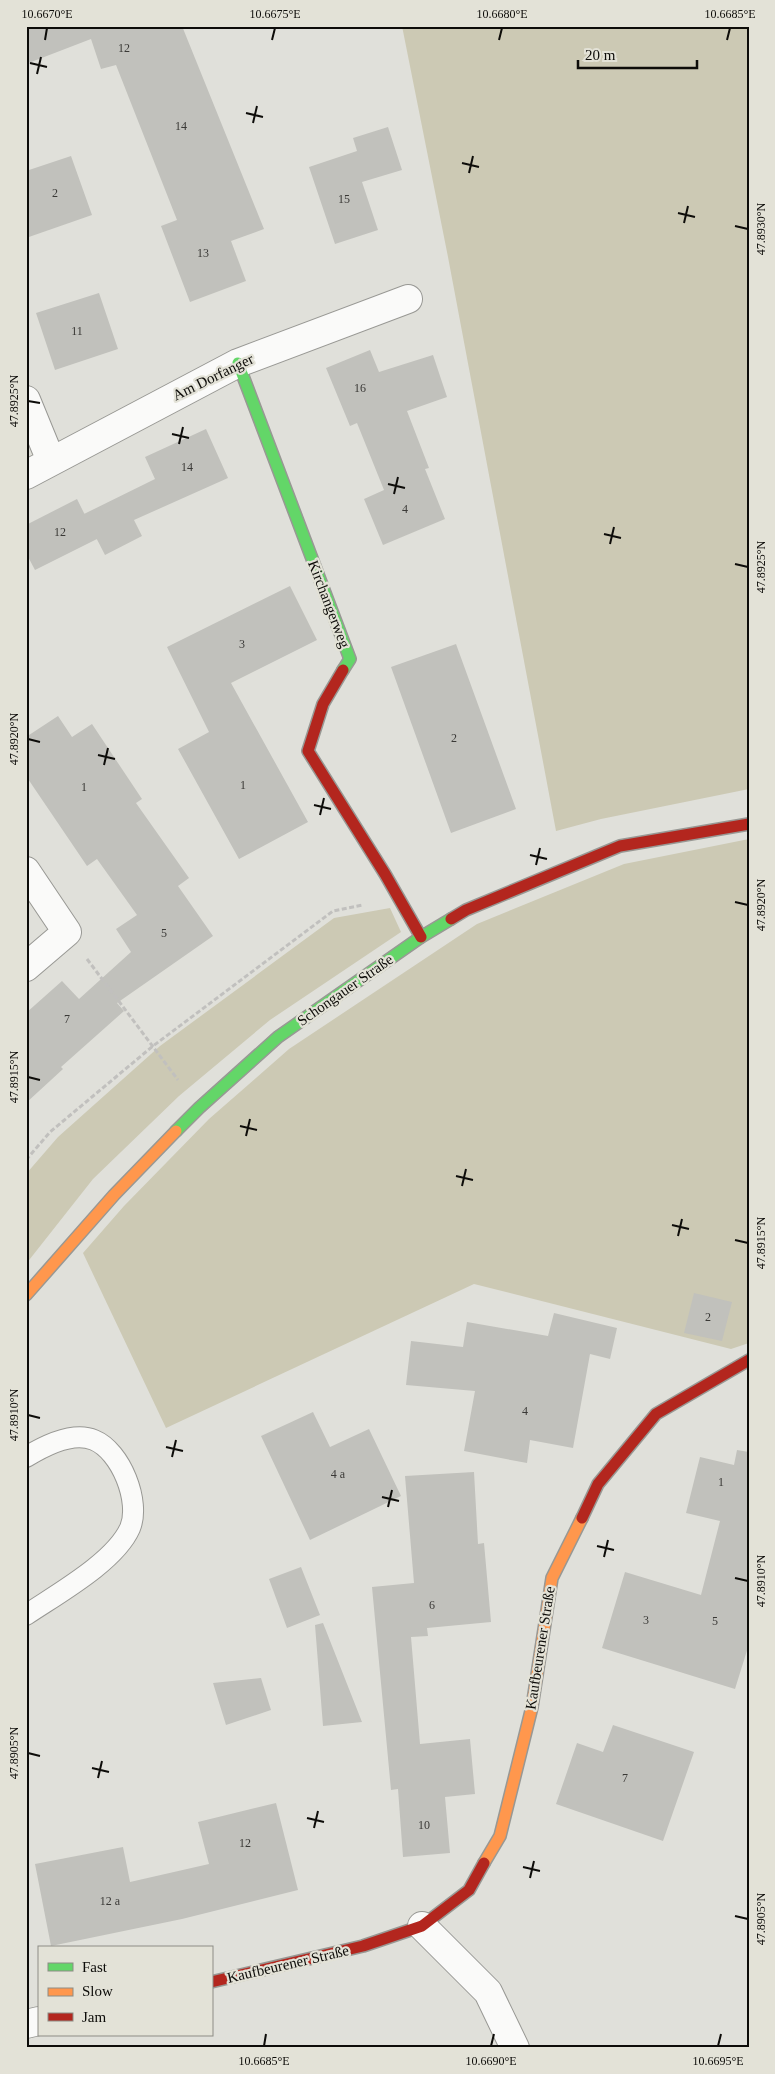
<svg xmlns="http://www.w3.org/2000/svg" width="775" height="2074" viewBox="0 0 775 2074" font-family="Georgia,serif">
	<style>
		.green { fill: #ccc9b4 }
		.building { fill: #c1c1bc }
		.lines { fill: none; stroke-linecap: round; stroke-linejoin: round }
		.lane-casing { stroke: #989894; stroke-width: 22 }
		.street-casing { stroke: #989894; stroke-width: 30 }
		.fast-casing { stroke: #989894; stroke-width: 14 }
		.slow-casing { stroke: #989894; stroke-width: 14 }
		.jam-casing { stroke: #989894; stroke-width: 14 }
		.path { stroke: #c1c0be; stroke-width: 3; stroke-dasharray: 5 2.5; stroke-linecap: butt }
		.lane { stroke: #fafaf9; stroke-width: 20 }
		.street { stroke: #fafaf9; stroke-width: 28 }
		.fast { stroke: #63d668; stroke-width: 11 }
		.slow { stroke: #ff974d; stroke-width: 11 }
		.jam { stroke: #b3261e; stroke-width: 11 }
		.ticks { fill: none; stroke: #0d0c09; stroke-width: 2 }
		.labels { text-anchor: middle; stroke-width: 4.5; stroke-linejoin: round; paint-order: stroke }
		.number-label { font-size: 12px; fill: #3a3936 }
		.street-label { font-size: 15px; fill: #0d0c09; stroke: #e3e2d7 }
		.neatline { fill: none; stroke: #0d0c09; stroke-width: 2 }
		.ticks-label { font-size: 12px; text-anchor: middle; fill: #0d0c09 }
	</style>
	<rect width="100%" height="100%" fill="#e0e0da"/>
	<path class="green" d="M 402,26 L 749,26 L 749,789 L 601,819 L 556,831 L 448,257 Z
		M 749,839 L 749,1343 L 731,1349 L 474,1284 L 166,1428 L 83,1253 L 124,1206 L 209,1119 L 289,1049 L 477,924 L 624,864 Z
		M 390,908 L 401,932 L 270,1020 L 179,1096 L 93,1179 L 26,1264 L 26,1174 L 58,1137 L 160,1046 L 334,918 Z"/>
	<path class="building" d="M 26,26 L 182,26 L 264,229 L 231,241 L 246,281 L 190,302 L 161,226 L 177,220 L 116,65 L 101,69 L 91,39 L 26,64 Z
		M 388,127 L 402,170 L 362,182 L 378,230 L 335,244 L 309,167 L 357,151 L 353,138 Z
		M 71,156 L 92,215 L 26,238 L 26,171 Z
		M 99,293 L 118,349 L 55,370 L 36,313 Z
		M 370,350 L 379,372 L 433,355 L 447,397 L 407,411 L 429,468 L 425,469 L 445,519 L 383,545 L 364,499 L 384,490 L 357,423 L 350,426 L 326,368 Z
		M 206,429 L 228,478 L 134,520 L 142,536 L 105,555 L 84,514 L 155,479 L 145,457 Z
		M 77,499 L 97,539 L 35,570 L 26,553 L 26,525 Z
		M 290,586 L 317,640 L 231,683 L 308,822 L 239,859 L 178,749 L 209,732 L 167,647 Z
		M 456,644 L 516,809 L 451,833 L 391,667 Z
		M 58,716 L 72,737 L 92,724 L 142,799 L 136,803 L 189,878 L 178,886 L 213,936 L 117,1003 L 124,1011 L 61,1067 L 63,1069 L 26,1103 L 26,1013 L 62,981 L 79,999 L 131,952 L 116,929 L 137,915 L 97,859 L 87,866 L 26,776 L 26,737 Z
		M 694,1293 L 732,1302 L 722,1341 L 684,1333 Z
		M 554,1313 L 617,1328 L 610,1359 L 590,1354 L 573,1448 L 530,1440 L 527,1463 L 464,1451 L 475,1391 L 406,1385 L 411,1341 L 463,1347 L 467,1322 L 548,1336 Z
		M 313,1412 L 330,1447 L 369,1429 L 401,1496 L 310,1540 L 261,1436 Z
		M 737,1450 L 749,1452 L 749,1644 L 735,1689 L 602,1648 L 625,1572 L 701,1595 L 720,1521 L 686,1513 L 700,1457 L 734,1465 Z
		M 474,1472 L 478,1544 L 484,1543 L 491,1622 L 427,1628 L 428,1636 L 411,1637 L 420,1744 L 470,1739 L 475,1794 L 445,1797 L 450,1853 L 403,1857 L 398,1789 L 391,1790 L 372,1587 L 414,1583 L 405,1476 Z
		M 301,1567 L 320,1615 L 287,1628 L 269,1579 Z
		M 323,1623 L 362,1722 L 323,1726 L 315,1625 Z
		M 261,1678 L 271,1710 L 226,1725 L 213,1683 Z
		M 613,1725 L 694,1752 L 663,1841 L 556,1804 L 577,1743 L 603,1752 Z
		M 276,1803 L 298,1890 L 182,1919 L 51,1946 L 35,1864 L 123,1847 L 130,1882 L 209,1864 L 198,1822 Z"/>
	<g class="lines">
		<defs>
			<path id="lane" d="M 26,1457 C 44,1446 73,1431 94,1440 C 121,1451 141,1502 130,1528 C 115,1562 57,1594 26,1615"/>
			<path id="street" d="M 26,400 L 51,461
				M 26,475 L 238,363 L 408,299
				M 26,871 L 67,932 L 26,967
				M 422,1926 L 488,1992 L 515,2048
				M 26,2024 L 39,2021"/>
			<path id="fast" d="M 238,363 L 350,659 L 343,670
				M 176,1131 L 199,1108 L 278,1037 L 421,937 L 451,919"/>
			<path id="slow" d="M 26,1295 L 114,1195 L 176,1131
				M 484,1863 L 500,1836 L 532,1707 L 552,1578 L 582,1518"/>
			<path id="jam" d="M 343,670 L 323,704 L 308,751 L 385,874 L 421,937
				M 451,919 L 466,910 L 620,846 L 749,824
				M 582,1518 L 598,1484 L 656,1414 L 749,1360
				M 211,1982 L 363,1946 L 422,1926 L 469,1890 L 484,1863"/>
		</defs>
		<use href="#lane" class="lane-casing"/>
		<use href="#street" class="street-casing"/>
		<use href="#fast" class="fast-casing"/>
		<use href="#slow" class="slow-casing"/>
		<use href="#jam" class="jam-casing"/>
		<path class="path" d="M 87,959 L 178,1080
			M 26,1160 L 50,1132 L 153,1046 L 333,911 L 363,905"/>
		<use href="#lane" class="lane"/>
		<use href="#street" class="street"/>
		<use href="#fast" class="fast"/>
		<use href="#slow" class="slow"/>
		<use href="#jam" class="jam"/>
	</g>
	<path class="ticks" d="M 45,40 L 47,28M 272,40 L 275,28M 499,40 L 502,28M 727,40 L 730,28M 30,63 L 47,67M 37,74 L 41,57M 246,113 L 263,117M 253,123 L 257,106M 462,163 L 479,167M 469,173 L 473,156M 678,213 L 695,217M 684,223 L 688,206M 735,226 L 748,229M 28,401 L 40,403M 172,434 L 189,438M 179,444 L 183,427M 388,484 L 405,488M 394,494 L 398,477M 604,534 L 621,538M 610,544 L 614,527M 735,564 L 748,567M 28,739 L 40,742M 98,755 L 115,759M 104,765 L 108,748M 314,805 L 331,809M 320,815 L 324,798M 530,855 L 547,859M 536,865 L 540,848M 735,902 L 748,905M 28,1077 L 40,1080M 240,1126 L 257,1130M 246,1136 L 250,1119M 456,1176 L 473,1180M 462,1186 L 466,1169M 672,1225 L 689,1229M 678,1236 L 682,1219M 735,1240 L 748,1243M 28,1415 L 40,1418M 166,1447 L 183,1451M 172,1457 L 176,1440M 382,1497 L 399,1501M 388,1507 L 392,1490M 597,1546 L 614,1550M 604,1557 L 608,1540M 735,1578 L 748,1581M 28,1753 L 40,1756M 92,1768 L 109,1772M 98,1778 L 102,1761M 307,1818 L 324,1822M 314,1828 L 318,1811M 523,1867 L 540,1871M 530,1878 L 534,1861M 735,1916 L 748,1919M 264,2046 L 266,2034M 491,2046 L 494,2034M 718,2046 L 721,2034"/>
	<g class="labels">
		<g class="number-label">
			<text x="124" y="52">12</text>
			<text x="181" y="130">14</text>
			<text x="55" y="197">2</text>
			<text x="344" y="203">15</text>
			<text x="203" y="257">13</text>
			<text x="77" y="335">11</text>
			<text x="360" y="392">16</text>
			<text x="187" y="471">14</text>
			<text x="405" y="513">4</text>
			<text x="60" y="536">12</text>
			<text x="242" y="648">3</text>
			<text x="454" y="742">2</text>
			<text x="243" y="789">1</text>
			<text x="84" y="791">1</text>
			<text x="164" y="937">5</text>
			<text x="67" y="1023">7</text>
			<text x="708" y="1321">2</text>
			<text x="525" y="1415">4</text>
			<text x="338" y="1478">4 a</text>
			<text x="721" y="1486">1</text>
			<text x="432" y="1609">6</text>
			<text x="646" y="1624">3</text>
			<text x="715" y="1625">5</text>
			<text x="625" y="1782">7</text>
			<text x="424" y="1829">10</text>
			<text x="245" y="1847">12</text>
			<text x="110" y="1905">12 a</text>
		</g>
		<g class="street-label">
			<text transform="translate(213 377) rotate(-26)" y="5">Am Dorfanger</text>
			<text transform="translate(329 604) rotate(69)" y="5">Kirchangerweg</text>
			<text transform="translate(345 990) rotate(-35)" y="5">Schongauer Straße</text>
			<text transform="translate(540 1648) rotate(-81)" y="5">Kaufbeurener Straße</text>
			<text transform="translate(288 1964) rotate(-13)" y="5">Kaufbeurener Straße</text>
		</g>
	</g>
	<rect width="775" height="2074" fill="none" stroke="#e3e2d7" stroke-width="55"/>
	<rect x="38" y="1946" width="175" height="90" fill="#e3e2d7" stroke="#8d8c85"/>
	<rect x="48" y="1963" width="25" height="8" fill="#63d668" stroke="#8d8c85"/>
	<text x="82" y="1972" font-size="15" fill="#0d0c09">Fast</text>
	<rect x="48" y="1988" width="25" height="8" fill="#ff974d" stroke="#8d8c85"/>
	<text x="82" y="1996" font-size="15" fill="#0d0c09">Slow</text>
	<rect x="48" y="2013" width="25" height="8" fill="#b3261e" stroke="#8d8c85"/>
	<text x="82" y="2022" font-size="15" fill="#0d0c09">Jam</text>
	<path d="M578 60v8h119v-8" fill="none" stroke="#0d0c09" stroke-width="2.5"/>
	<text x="585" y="60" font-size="15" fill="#0d0c09" stroke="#e3e2d7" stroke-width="4" paint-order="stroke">20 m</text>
	<rect x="28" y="28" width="720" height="2018" class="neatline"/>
	<g class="ticks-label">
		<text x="47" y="18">10.6670°E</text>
		<text x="275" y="18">10.6675°E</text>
		<text x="502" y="18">10.6680°E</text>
		<text x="730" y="18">10.6685°E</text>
		<text transform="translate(761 229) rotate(-90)" y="4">47.8930°N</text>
		<text transform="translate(14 401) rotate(-90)" y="4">47.8925°N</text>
		<text transform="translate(761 567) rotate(-90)" y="4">47.8925°N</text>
		<text transform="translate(14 739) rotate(-90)" y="4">47.8920°N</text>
		<text transform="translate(761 905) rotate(-90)" y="4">47.8920°N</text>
		<text transform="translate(14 1077) rotate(-90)" y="4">47.8915°N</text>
		<text transform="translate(761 1243) rotate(-90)" y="4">47.8915°N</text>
		<text transform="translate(14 1415) rotate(-90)" y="4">47.8910°N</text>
		<text transform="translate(761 1581) rotate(-90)" y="4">47.8910°N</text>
		<text transform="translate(14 1753) rotate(-90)" y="4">47.8905°N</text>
		<text transform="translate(761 1919) rotate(-90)" y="4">47.8905°N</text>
		<text x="264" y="2065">10.6685°E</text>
		<text x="491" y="2065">10.6690°E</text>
		<text x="718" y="2065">10.6695°E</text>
	</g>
</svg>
